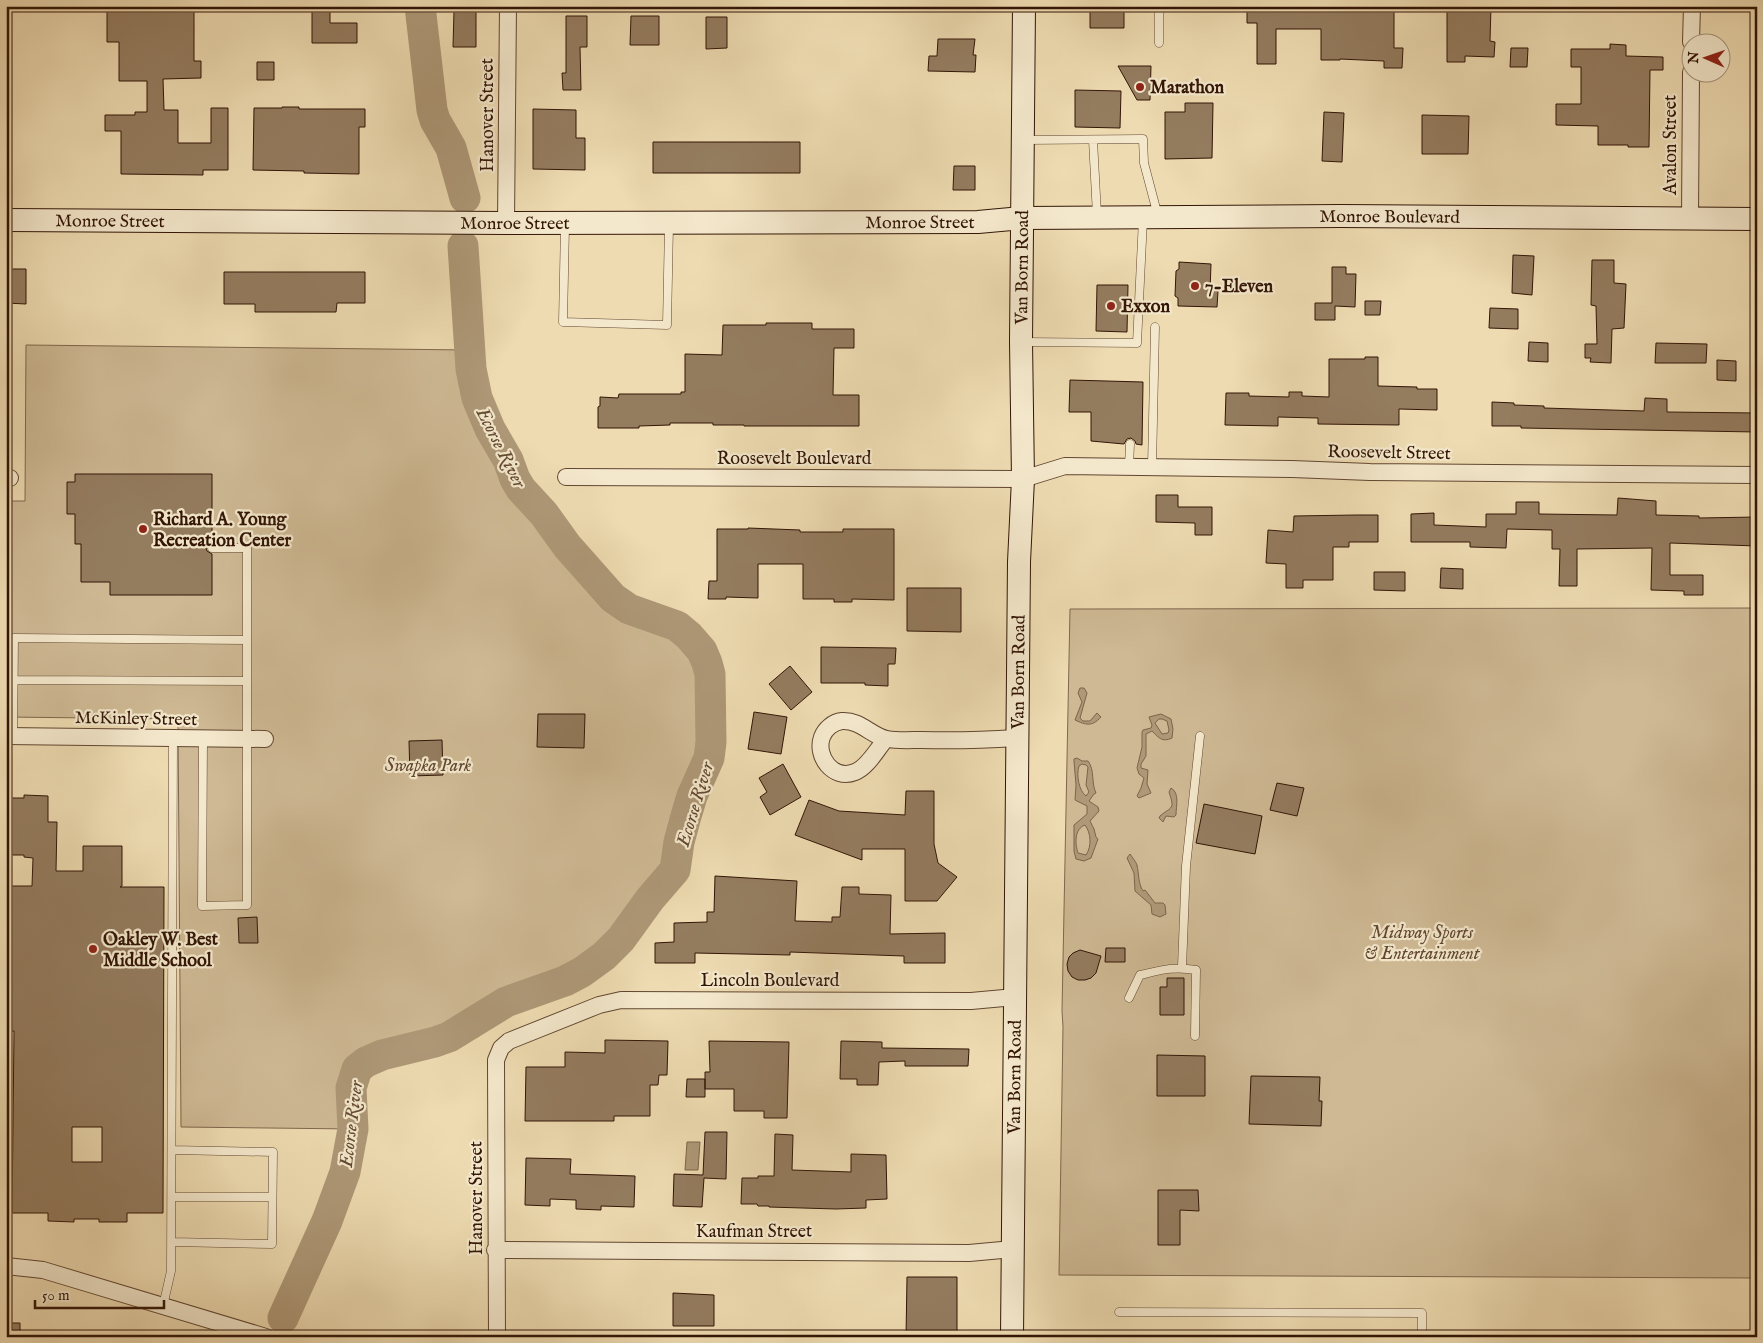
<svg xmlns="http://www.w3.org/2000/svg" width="1763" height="1343" viewBox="0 0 1763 1343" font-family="'IM FELL English',serif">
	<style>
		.green { fill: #ceb994; stroke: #80674d }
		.water { fill: #ae9877; stroke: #7c644a; fill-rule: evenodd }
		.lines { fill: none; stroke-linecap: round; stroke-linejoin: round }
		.river { stroke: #ae9877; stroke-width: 31 }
		.building { fill: #947c5f; stroke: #321506; fill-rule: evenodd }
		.lane-casing { stroke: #614631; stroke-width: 9 }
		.street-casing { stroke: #614631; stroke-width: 18 }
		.secondary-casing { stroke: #321506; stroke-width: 24 }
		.lane { stroke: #f4e8cc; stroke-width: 8 }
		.street { stroke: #f4e8cc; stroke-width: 16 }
		.secondary { stroke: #f4e8cc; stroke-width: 22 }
		.poi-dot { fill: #8f2418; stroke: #f4e8cc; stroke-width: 2 }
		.labels { text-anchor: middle; stroke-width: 4.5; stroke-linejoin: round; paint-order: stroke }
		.poi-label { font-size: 18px; font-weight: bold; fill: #321506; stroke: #f4e8cc; text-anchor: start }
		.street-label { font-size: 18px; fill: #321506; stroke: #f4e8cc }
		.park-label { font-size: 18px; font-style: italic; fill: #614631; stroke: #f4e8cc }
		.water-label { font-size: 19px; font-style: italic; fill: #644933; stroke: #f4e8cc }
	</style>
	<rect width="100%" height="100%" fill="#eedbb1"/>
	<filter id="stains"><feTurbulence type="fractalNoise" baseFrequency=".004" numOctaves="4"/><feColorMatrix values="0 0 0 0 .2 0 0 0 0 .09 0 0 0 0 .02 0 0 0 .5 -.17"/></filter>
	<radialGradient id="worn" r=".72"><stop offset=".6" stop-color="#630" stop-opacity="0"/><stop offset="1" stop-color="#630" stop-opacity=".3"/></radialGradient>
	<path class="green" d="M 26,345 L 470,350 L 471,369 L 477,398 L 490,429 L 508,460 L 515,479 L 521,489 L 544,514 L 567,546 L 613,598 L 629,609 L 677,626 L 689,636 L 702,651 L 707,663 L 710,674 L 711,742 L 709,758 L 692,796 L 686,816 L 679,842 L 675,870 L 650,899 L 621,939 L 604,956 L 582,972 L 565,981 L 506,1002 L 449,1037 L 435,1042 L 382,1055 L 366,1062 L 357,1069 L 351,1088 L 353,1129 L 181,1127 L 178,719 L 6,717 L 6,501 L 25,501 Z
		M 1757,608 L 1757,1278 L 1059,1275 L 1063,1027 L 1062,1011 L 1070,609 Z"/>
	<path class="water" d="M 1080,688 L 1084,688 L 1087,693 L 1080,718 L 1083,721 L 1090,721 L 1097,713 L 1101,717 C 1092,727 1086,725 1075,720 L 1082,702 L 1078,693 Z
		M 1161,714 L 1171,719 L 1173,729 L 1172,738 C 1162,743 1158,737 1152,731 L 1146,734 L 1146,756 L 1141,764 L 1141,768 L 1148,770 L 1147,784 L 1151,793 L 1139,798 L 1137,796 L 1141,788 L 1144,778 L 1139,774 L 1137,768 L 1142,747 L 1142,732 L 1143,730 L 1151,728 L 1152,725 L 1149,717 ZM 1159,719 L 1162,719 L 1167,721 L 1169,730 L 1168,733 L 1162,734 L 1155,723 Z
		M 1077,758 L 1082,761 L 1088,761 C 1095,770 1091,783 1096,793 L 1094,794 L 1089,801 L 1098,807 L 1099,811 L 1090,821 L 1094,829 L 1096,837 L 1098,839 L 1091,858 L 1084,861 L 1076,859 L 1074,851 L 1074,825 L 1087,814 L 1087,806 L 1075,800 L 1076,785 L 1074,761 L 1074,759 ZM 1082,764 L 1086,765 L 1088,767 L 1086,785 L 1089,792 L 1086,796 C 1079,791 1076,775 1079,766 ZM 1085,825 C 1091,833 1092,846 1086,855 L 1078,853 C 1075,844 1074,829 1085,825 Z
		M 1171,788 C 1180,793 1176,806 1176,815 L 1174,817 L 1166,816 L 1163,822 L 1159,818 L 1160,816 C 1172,806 1175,810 1169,792 Z
		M 1130,854 C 1132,857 1136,862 1137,865 C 1139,874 1138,883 1143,891 L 1145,890 L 1155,903 L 1163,903 L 1165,905 L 1166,914 L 1160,917 L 1152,914 L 1151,905 L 1135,891 L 1134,873 L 1127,858 Z
		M 687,1142 L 700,1142 L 698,1170 L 685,1170 Z"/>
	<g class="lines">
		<path class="river" d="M 420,6 L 432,110 L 435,120 L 451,148 L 465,198
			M 283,1318 L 327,1221 L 345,1172 L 353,1129 L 351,1088 L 357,1069 L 366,1062 L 382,1055 L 435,1042 L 449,1037 L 506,1002 L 565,981 L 582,972 L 604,956 L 621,939 L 650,899 L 675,870 L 679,842 L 686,816 L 692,796 L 709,758 L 711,742 L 710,674 L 707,663 L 702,651 L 689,636 L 677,626 L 629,609 L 613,598 L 567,546 L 544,514 L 521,489 L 515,479 L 508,460 L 490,429 L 477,398 L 471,369 L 463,246"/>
	</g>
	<path class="building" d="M 312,6 L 330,6 L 330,23 L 357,23 L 357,43 L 312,43 Z
		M 1090,6 L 1124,6 L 1124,28 L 1090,28 Z
		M 1247,6 L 1394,6 L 1394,48 L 1403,48 L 1402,68 L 1384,68 L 1384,61 L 1340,59 L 1340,60 L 1321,60 L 1321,29 L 1276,29 L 1276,64 L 1257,64 L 1257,23 L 1247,23 Z
		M 1447,6 L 1491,6 L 1490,41 L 1495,42 L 1494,57 L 1465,56 L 1465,62 L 1447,62 Z
		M 107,10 L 194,11 L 194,61 L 201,61 L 201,78 L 163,79 L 164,110 L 178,110 L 178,143 L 211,143 L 211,108 L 228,108 L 228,170 L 203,170 L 203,175 L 121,174 L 121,131 L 105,131 L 105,115 L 135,115 L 135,112 L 147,112 L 147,81 L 119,81 L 119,42 L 107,42 Z
		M 454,11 L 476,11 L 476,47 L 453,47 Z
		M 566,16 L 587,16 L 587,47 L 580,47 L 581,90 L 563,90 L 562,73 L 566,73 Z
		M 631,16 L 659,16 L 659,45 L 630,45 Z
		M 706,17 L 727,17 L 727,48 L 706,49 Z
		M 938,39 L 975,39 L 973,55 L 976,55 L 975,72 L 928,71 L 929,56 L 937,56 Z
		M 1610,44 L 1626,45 L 1626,56 L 1663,57 L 1663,70 L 1650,70 L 1649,147 L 1628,147 L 1628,145 L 1598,145 L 1598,126 L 1556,125 L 1556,104 L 1581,104 L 1581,67 L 1571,67 L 1571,49 L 1610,49 Z
		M 1511,48 L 1528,48 L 1527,67 L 1510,67 Z
		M 257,62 L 274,62 L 274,80 L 257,80 Z
		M 1118,66 L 1151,66 L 1150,100 L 1137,100 Z
		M 1075,90 L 1121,91 L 1120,128 L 1075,127 Z
		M 1185,103 L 1213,103 L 1212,158 L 1165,159 L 1165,112 L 1185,112 Z
		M 282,107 L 299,107 L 299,109 L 365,109 L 365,127 L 359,127 L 359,174 L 304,173 L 304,171 L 253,170 L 254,108 L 282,108 Z
		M 533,109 L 576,110 L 576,138 L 585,138 L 585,170 L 533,169 Z
		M 1324,112 L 1344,113 L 1342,162 L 1322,161 Z
		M 1422,115 L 1469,116 L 1468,154 L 1422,154 Z
		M 653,142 L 800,142 L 800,173 L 653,173 Z
		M 954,166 L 975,166 L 975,190 L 953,190 Z
		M 1513,255 L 1534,256 L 1532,295 L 1512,293 Z
		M 1592,260 L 1614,260 L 1614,283 L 1626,284 L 1624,328 L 1612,329 L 1611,363 L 1590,362 L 1591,358 L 1585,358 L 1585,344 L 1597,344 L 1596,306 L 1591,305 Z
		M 1179,262 L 1211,264 L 1210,291 L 1218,291 L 1217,307 L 1178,306 L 1178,298 L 1175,296 L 1176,271 L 1179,269 Z
		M 1332,267 L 1346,267 L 1346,274 L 1356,274 L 1355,307 L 1335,306 L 1335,320 L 1315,320 L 1315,303 L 1332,303 Z
		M 6,269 L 26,269 L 26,304 L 6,303 Z
		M 224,272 L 365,272 L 365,303 L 337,303 L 336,312 L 255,312 L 255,304 L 224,304 Z
		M 1097,285 L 1128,285 L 1127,332 L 1096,331 Z
		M 1365,301 L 1381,301 L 1380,315 L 1365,315 Z
		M 1490,308 L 1518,309 L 1518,329 L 1489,328 Z
		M 766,323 L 812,323 L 812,329 L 854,329 L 854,348 L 834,348 L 833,395 L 859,395 L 859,426 L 744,426 L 744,425 L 713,425 L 713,423 L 670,423 L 670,425 L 639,426 L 639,428 L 598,428 L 598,407 L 600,406 L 600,397 L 618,398 L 619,394 L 681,394 L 681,392 L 685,392 L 685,354 L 722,355 L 723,325 L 766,325 Z
		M 1529,342 L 1548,343 L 1548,362 L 1528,361 Z
		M 1656,343 L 1707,344 L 1706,363 L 1655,363 Z
		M 1365,357 L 1378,357 L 1378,386 L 1417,387 L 1417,389 L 1437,389 L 1437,410 L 1399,409 L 1399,425 L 1318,424 L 1318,418 L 1278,417 L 1278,426 L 1225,425 L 1226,393 L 1249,393 L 1249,396 L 1289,397 L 1289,392 L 1302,392 L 1302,396 L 1329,397 L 1329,359 L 1365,359 Z
		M 1717,360 L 1736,361 L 1736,381 L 1717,380 Z
		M 1070,380 L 1143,382 L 1142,445 L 1136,444 L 1135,441 L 1131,438 L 1127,439 L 1124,444 L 1091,441 L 1091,412 L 1069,412 Z
		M 1645,398 L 1667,399 L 1667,412 L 1757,413 L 1757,432 L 1521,428 L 1521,426 L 1492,426 L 1492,402 L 1514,403 L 1514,405 L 1544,406 L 1544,408 L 1644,411 Z
		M 75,474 L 212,474 L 212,542 L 209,543 L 206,548 L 207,551 L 212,554 L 212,595 L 110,595 L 110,582 L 81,582 L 81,544 L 75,544 L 75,514 L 67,514 L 67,482 L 75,482 Z
		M 1156,495 L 1178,495 L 1178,507 L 1212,507 L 1212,535 L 1195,535 L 1195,523 L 1156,522 Z
		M 1618,498 L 1656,501 L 1656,515 L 1699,516 L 1699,518 L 1757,517 L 1757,546 L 1670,543 L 1670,575 L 1703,575 L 1703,595 L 1684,595 L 1684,591 L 1651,590 L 1652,548 L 1577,549 L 1577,586 L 1559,586 L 1560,549 L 1552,549 L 1552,530 L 1507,529 L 1506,548 L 1470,547 L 1470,542 L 1411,542 L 1411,514 L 1434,513 L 1434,525 L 1486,527 L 1486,514 L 1516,514 L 1516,502 L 1539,502 L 1539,514 L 1617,515 Z
		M 1356,515 L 1378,515 L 1378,542 L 1349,542 L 1349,547 L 1333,547 L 1333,580 L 1303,580 L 1303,588 L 1286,588 L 1286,564 L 1266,563 L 1268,530 L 1293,532 L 1294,516 Z
		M 748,528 L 800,530 L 800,532 L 843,532 L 843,529 L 894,529 L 894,600 L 852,599 L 852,602 L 834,602 L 834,599 L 803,599 L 803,564 L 758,564 L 758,598 L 726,597 L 726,599 L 708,599 L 709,581 L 717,581 L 717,529 L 748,529 Z
		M 1441,568 L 1463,569 L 1463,589 L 1440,588 Z
		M 1374,572 L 1405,572 L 1405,591 L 1374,590 Z
		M 907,588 L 961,588 L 961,632 L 907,631 Z
		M 821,647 L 896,648 L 895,664 L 888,664 L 888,686 L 865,685 L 865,683 L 821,683 Z
		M 790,666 L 812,692 L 791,710 L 769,684 Z
		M 754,712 L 787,717 L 781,754 L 748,749 Z
		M 538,714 L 585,714 L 584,748 L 537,747 Z
		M 442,740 L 443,775 L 410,776 L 409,741 Z
		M 783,764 L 801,797 L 770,815 L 760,797 L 767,792 L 759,778 Z
		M 1277,783 L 1304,788 L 1297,816 L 1270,810 Z
		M 906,791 L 934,791 L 934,844 L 938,863 L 957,877 L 937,901 L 905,901 L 905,849 L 862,849 L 862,860 L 795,835 L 809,800 L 839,811 L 905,815 Z
		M 24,795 L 48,796 L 48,822 L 57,822 L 56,871 L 83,871 L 83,846 L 122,846 L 122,886 L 120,887 L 164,887 L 163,1213 L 127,1213 L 127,1222 L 99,1222 L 99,1219 L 74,1219 L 74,1222 L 48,1221 L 48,1213 L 12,1213 L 14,1031 L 9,1031 L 9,986 L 11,986 L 9,886 L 32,886 L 33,858 L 24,857 L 24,855 L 6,855 L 6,798 L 24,798 ZM 72,1127 L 102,1127 L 102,1162 L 72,1162 Z
		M 1204,804 L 1262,816 L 1255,854 L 1196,843 Z
		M 715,876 L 797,881 L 795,921 L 832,922 L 832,917 L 840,917 L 842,887 L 859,887 L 859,894 L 891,895 L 890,934 L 945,933 L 945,963 L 904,963 L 904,956 L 790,952 L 790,955 L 695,953 L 695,963 L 655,963 L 655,943 L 674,942 L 674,923 L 707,922 L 707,912 L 714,912 Z
		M 257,917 L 258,943 L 239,943 L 238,918 Z
		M 1106,948 L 1125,948 L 1125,962 L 1105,962 Z
		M 1080,950 L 1101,956 L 1096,973 L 1091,978 L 1085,980 L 1078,980 L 1072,977 L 1068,971 L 1067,964 L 1069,957 L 1073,953 Z
		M 1167,978 L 1184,978 L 1184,1015 L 1160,1015 L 1160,987 L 1167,987 Z
		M 605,1040 L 668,1041 L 667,1075 L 659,1075 L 658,1085 L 650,1085 L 650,1116 L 614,1116 L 614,1121 L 525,1121 L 526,1067 L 565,1067 L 565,1052 L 605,1053 Z
		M 709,1041 L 789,1042 L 787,1118 L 764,1118 L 764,1111 L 734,1111 L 734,1089 L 705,1089 L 705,1072 L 710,1072 Z
		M 841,1041 L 882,1042 L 882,1048 L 969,1049 L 968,1066 L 905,1066 L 905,1061 L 879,1062 L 878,1085 L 857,1085 L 857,1079 L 840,1079 Z
		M 1157,1055 L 1205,1056 L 1205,1096 L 1157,1096 Z
		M 1251,1076 L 1320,1077 L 1319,1101 L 1322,1101 L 1321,1126 L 1249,1124 Z
		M 687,1079 L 705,1079 L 705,1097 L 686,1097 Z
		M 705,1132 L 727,1132 L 726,1179 L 704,1178 L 702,1207 L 673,1206 L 674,1174 L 703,1175 Z
		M 775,1134 L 793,1135 L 792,1170 L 851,1172 L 851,1154 L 886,1155 L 887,1199 L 866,1200 L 866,1208 L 836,1209 L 769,1207 L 769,1206 L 758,1206 L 757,1204 L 741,1204 L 742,1178 L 758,1178 L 758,1176 L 774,1176 Z
		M 526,1158 L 571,1159 L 570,1174 L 635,1176 L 634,1207 L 601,1206 L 601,1210 L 576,1209 L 576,1200 L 550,1199 L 550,1206 L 525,1205 Z
		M 1158,1190 L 1198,1190 L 1199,1211 L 1180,1210 L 1180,1245 L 1158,1245 Z
		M 907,1277 L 957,1277 L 957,1337 L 906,1337 Z
		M 673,1293 L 714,1295 L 714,1326 L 673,1326 Z
		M 6,1323 L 20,1323 L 20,1337 L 6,1337 Z"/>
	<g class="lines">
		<defs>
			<path id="lane" d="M 1159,6 L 1159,43
				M 1025,140 L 1143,139 L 1144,163 L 1158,216
				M 1093,140 L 1097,215
				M 565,226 L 563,322 L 667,325 L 669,225
				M 1023,342 L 1137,343 L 1143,219
				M 1129,466 L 1130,444
				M 1152,467 L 1155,327
				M 14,680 L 247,681
				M 13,737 L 14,638 L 246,640
				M 203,738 L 202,906 L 247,905 L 247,548 L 212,548
				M 1182,967 L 1186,866 L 1200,736
				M 1129,998 L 1140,975 C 1161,970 1174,966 1196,970 L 1195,1036
				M 172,1197 L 272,1197
				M 172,1242 L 272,1244 L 273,1152 L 172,1150
				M 163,1306 L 171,1271 L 173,738
				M 1119,1312 L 1422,1313 L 1422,1337"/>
			<path id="street" d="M 1691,42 L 1692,6
				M 1690,218 L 1691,72
				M 506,223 L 508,6
				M 566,477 L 1023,479 L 1065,466 L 1292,469 L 1370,472 L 1757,475
				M 6,478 L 10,478
				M 6,736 L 265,739
				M 886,739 C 877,749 868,767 855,772 C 833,781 815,756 822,737 C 825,729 833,722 842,721 C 861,720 871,736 887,739 C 898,741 911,740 922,740 C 954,741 985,740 1017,738
				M 495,1250 L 969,1253 L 1013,1249
				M 6,1266 L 43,1270 L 266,1337
				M 497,1337 L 496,1060 L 501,1048 L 509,1041 L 599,1005 L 621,1000 L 971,1001 L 1015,997"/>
			<g id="secondary">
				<path id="s1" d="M 6,220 L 506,223 L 978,222 L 1022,218 L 1340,216 L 1757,219"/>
				<path id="s2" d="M 1012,1337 L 1019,562 L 1023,479 L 1021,342 L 1024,6"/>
			</g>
		</defs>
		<use href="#lane" class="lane-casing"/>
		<use href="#street" class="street-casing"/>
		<use href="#secondary" class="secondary-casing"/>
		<use href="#lane" class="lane"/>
		<use href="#street" class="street"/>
		<use href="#secondary" class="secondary"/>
	</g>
	<g class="poi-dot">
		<circle cx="1140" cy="87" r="5"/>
		<circle cx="1195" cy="286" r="5"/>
		<circle cx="1111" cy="306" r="5"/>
		<circle cx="143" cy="529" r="5"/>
		<circle cx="93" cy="949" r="5"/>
	</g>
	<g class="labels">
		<g class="poi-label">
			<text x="1150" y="93">Marathon</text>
			<text x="1205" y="292">7-Eleven</text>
			<text x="1121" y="312">Exxon</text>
			<text x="153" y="525">Richard A. Young<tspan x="153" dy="21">Recreation Center</tspan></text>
			<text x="103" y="945">Oakley W. Best<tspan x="103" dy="21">Middle School</tspan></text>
		</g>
		<g class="street-label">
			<text transform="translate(487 115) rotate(-90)" y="6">Hanover Street</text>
			<text transform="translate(1670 145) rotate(-90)" y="6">Avalon Street</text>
			<text dy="6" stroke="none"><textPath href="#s1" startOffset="1384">Monroe Boulevard</textPath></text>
			<text dy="6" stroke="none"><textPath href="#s1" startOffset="104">Monroe Street</textPath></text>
			<text dy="6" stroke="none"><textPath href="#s1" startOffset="914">Monroe Street</textPath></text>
			<text dy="6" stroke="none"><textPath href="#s1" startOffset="509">Monroe Street</textPath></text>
			<text dy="6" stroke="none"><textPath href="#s2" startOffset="1070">Van Born Road</textPath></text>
			<text transform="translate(1389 452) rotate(1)" y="6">Roosevelt Street</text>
			<text x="794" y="464">Roosevelt Boulevard</text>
			<text dy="6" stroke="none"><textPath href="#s2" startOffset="665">Van Born Road</textPath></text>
			<text transform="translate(136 718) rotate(1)" y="6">McKinley Street</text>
			<text x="770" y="986">Lincoln Boulevard</text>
			<text dy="6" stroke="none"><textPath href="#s2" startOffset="260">Van Born Road</textPath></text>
			<text transform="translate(476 1198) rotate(-90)" y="6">Hanover Street</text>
			<text x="754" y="1237">Kaufman Street</text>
		</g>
		<g class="park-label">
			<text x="428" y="771">Swapka Park</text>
			<text x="1422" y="938">Midway Sports<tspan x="1422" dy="21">&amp; Entertainment</tspan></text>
		</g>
		<g class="water-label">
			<text transform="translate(502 447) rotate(63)" y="7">Ecorse River</text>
			<text transform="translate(694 804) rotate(-73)" y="7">Ecorse River</text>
			<text transform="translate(350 1124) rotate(-83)" y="7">Ecorse River</text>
		</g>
	</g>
	<rect width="1763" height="1343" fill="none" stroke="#eedbb1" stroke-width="25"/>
	<rect x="8" y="8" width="1748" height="1328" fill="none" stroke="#321506" stroke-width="2.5"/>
	<rect x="12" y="12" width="1738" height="1318" fill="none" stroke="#321506"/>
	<g transform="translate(1706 58) rotate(272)"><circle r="24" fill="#f4e8cc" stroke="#a6947d"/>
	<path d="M0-4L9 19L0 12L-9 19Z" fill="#8f2418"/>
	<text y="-8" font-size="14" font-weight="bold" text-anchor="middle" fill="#321506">N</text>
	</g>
	<path d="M35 1300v8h129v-8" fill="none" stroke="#321506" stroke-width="2.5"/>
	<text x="42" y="1300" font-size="15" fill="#321506" stroke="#f4e8cc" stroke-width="4" paint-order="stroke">50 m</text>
	<rect width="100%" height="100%" filter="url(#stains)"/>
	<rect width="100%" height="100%" fill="url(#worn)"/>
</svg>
